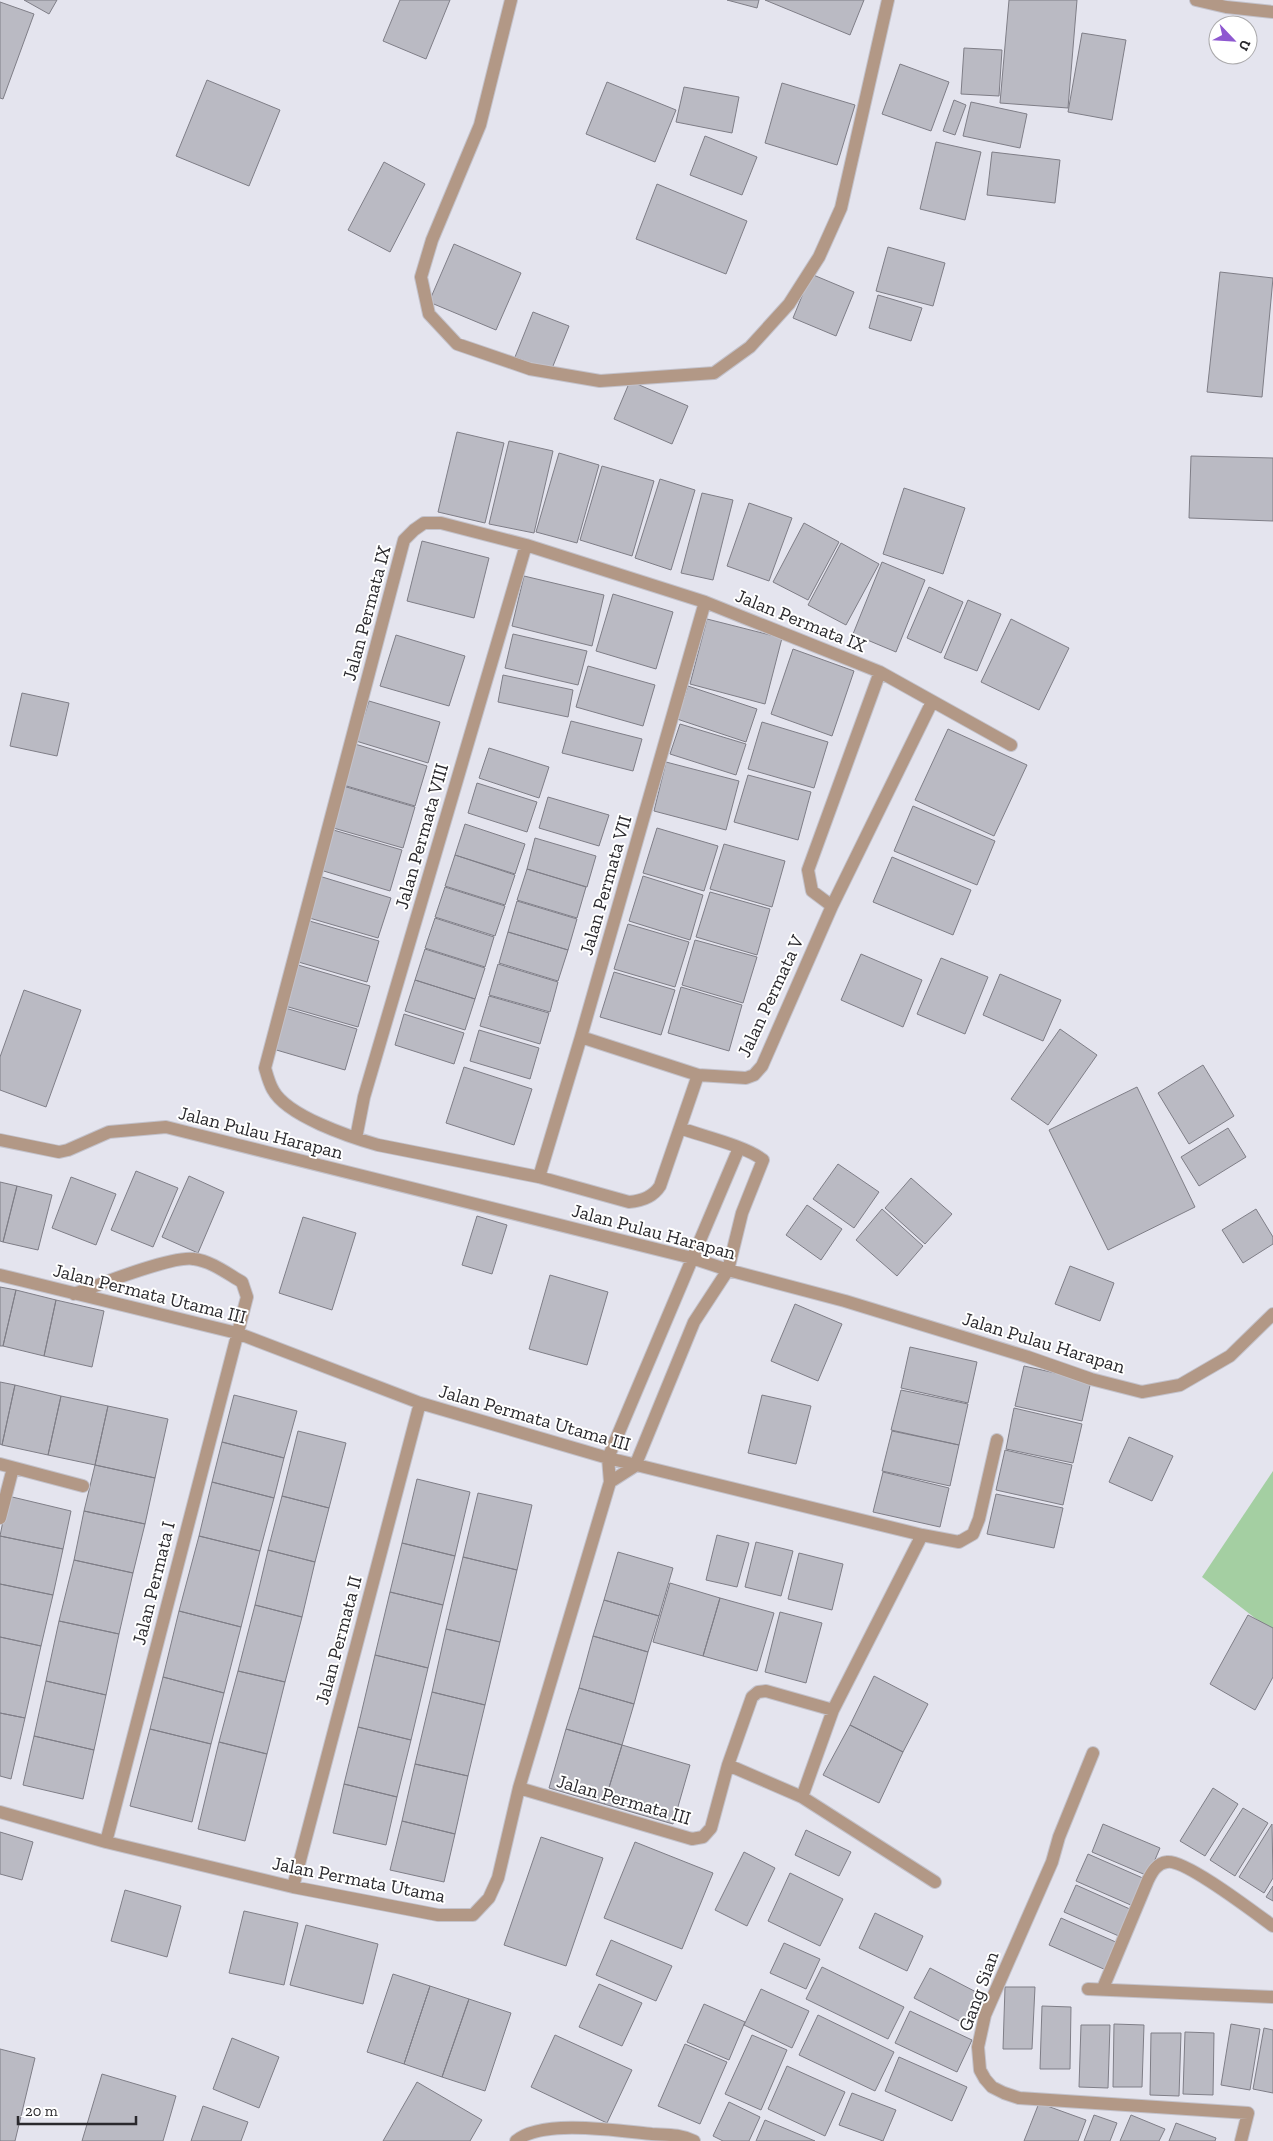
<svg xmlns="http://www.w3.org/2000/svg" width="1273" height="2141" viewBox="0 0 1273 2141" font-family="'Zilla Slab',serif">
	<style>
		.green { fill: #a4cfa2 }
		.building { fill: #babac3; stroke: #7f7e87 }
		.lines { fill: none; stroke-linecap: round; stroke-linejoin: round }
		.street-casing { stroke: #c3c2cb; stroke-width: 14 }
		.street { stroke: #b29886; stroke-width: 12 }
		.labels { text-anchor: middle; stroke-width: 4; stroke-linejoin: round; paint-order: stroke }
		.street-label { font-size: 19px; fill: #2a292d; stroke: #fff }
	</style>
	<rect width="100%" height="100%" fill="#e4e4ee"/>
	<path class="green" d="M 1273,1471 L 1273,1632 L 1202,1577 Z"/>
	<path class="building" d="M 24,0 L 57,0 L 49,14 Z
		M 400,0 L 450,0 L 426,59 L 383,41 Z
		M 727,0 L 759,0 L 757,8 Z
		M 765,0 L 864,0 L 850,35 Z
		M 1009,0 L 1077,0 L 1068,108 L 1000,103 Z
		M 0,2 L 34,14 L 3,99 L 0,98 Z
		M 1082,33 L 1126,40 L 1112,120 L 1068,112 Z
		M 964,48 L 1002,50 L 999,96 L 961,94 Z
		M 900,64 L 949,82 L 931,131 L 882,114 Z
		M 207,80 L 280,110 L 249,186 L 176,156 Z
		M 607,82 L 676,110 L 655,162 L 586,134 Z
		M 782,83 L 855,105 L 837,165 L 765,143 Z
		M 684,87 L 739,97 L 732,133 L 676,122 Z
		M 954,100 L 966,105 L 955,135 L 943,131 Z
		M 971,102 L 1027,114 L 1020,148 L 963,136 Z
		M 705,136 L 757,157 L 742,195 L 690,175 Z
		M 936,142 L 981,152 L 965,220 L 920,209 Z
		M 992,152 L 1060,160 L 1055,203 L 987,195 Z
		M 384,162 L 425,184 L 390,252 L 348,230 Z
		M 657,184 L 747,221 L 726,274 L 636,239 Z
		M 454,244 L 521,273 L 496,330 L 429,302 Z
		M 888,247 L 945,263 L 933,306 L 876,291 Z
		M 1220,272 L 1273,278 L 1262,397 L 1207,392 Z
		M 811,274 L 854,292 L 836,336 L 793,318 Z
		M 878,295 L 922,308 L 911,341 L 869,328 Z
		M 533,312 L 569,326 L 551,371 L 515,357 Z
		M 630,381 L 688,406 L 672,444 L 614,419 Z
		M 457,432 L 504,443 L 485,523 L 438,512 Z
		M 509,441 L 553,451 L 534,533 L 489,524 Z
		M 559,453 L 599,465 L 577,543 L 536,532 Z
		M 1191,456 L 1273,458 L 1273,521 L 1189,518 Z
		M 602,466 L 654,481 L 632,556 L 580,540 Z
		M 660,479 L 695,490 L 671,570 L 635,558 Z
		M 904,488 L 965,508 L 943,574 L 883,554 Z
		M 702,493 L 733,500 L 713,580 L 681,573 Z
		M 749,503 L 792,518 L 769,581 L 727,566 Z
		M 804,523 L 839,542 L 808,600 L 773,582 Z
		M 422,541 L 489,558 L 474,618 L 407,601 Z
		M 841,543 L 879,564 L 846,625 L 808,605 Z
		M 882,562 L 925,580 L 896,652 L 853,634 Z
		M 524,576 L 604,595 L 592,646 L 512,626 Z
		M 929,587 L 963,602 L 941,653 L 907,638 Z
		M 613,594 L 673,612 L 656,669 L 596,651 Z
		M 968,600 L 1001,614 L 977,671 L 944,658 Z
		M 707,619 L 782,638 L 765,704 L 690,684 Z
		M 1011,619 L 1069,648 L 1039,710 L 981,682 Z
		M 513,634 L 587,651 L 578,685 L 505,668 Z
		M 396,635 L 465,656 L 449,706 L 380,686 Z
		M 793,649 L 854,671 L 832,736 L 771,714 Z
		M 588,666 L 655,685 L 643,726 L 576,707 Z
		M 503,675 L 573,690 L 568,717 L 498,702 Z
		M 688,686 L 757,709 L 746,742 L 677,719 Z
		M 22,693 L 69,703 L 57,756 L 10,746 Z
		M 369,701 L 440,722 L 428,763 L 356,741 Z
		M 571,721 L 642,739 L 633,771 L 562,753 Z
		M 762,722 L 828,742 L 814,788 L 748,769 Z
		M 680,724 L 746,744 L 736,775 L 670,754 Z
		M 948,729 L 1027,765 L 994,836 L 915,800 Z
		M 355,744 L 427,766 L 415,806 L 343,785 Z
		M 489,748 L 549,767 L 539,798 L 479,778 Z
		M 666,762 L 739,781 L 726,830 L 654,811 Z
		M 748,775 L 811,792 L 798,840 L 734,822 Z
		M 477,783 L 537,802 L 527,832 L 468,813 Z
		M 343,786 L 415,807 L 403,848 L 330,827 Z
		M 548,797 L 609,815 L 599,846 L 539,828 Z
		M 913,806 L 995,841 L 977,885 L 894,851 Z
		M 465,824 L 525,844 L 515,874 L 455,855 Z
		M 657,828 L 718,846 L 704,891 L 643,873 Z
		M 330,829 L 402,850 L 390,891 L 317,869 Z
		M 535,838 L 596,856 L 587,887 L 527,869 Z
		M 724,844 L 785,861 L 772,907 L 710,889 Z
		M 455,855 L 515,875 L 505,905 L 445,886 Z
		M 892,857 L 971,890 L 953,935 L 873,902 Z
		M 527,869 L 586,887 L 577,918 L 517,900 Z
		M 319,876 L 391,898 L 378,938 L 306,917 Z
		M 643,876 L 703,895 L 690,940 L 629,921 Z
		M 445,887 L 505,906 L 495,936 L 435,917 Z
		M 710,892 L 770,909 L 757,955 L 696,937 Z
		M 517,901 L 577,919 L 568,950 L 508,932 Z
		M 435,918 L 494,937 L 485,967 L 425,948 Z
		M 306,920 L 379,941 L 367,982 L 295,961 Z
		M 628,924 L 689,942 L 675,987 L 614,969 Z
		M 508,932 L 568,950 L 558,981 L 499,963 Z
		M 695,940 L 757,957 L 743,1003 L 682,985 Z
		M 425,949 L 485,968 L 475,999 L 415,980 Z
		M 861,954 L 922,980 L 903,1027 L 841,1000 Z
		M 941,958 L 988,977 L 965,1034 L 917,1014 Z
		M 498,964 L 558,982 L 550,1012 L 489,995 Z
		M 298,965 L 370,986 L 358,1027 L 285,1006 Z
		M 614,972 L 675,990 L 661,1035 L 600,1017 Z
		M 1000,974 L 1061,1000 L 1043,1041 L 983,1015 Z
		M 415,980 L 475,999 L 465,1030 L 405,1011 Z
		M 681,987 L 742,1005 L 729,1051 L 668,1033 Z
		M 24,990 L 81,1010 L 46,1107 L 0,1090 L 0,1057 Z
		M 489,996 L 549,1013 L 540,1044 L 480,1026 Z
		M 285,1008 L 357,1029 L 345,1070 L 273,1049 Z
		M 404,1014 L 464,1033 L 454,1064 L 395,1045 Z
		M 1060,1029 L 1097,1055 L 1048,1125 L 1011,1099 Z
		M 479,1030 L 539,1048 L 530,1079 L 470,1061 Z
		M 1203,1065 L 1234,1116 L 1189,1144 L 1158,1093 Z
		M 464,1067 L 532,1089 L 514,1145 L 446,1123 Z
		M 1137,1087 L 1195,1207 L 1108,1250 L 1049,1130 Z
		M 1228,1128 L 1246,1157 L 1199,1186 L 1181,1157 Z
		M 838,1164 L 879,1192 L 854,1228 L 813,1199 Z
		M 136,1171 L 178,1188 L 153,1247 L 111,1230 Z
		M 189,1176 L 224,1192 L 198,1253 L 162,1237 Z
		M 71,1177 L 116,1194 L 96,1245 L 52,1228 Z
		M 911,1178 L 952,1214 L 925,1244 L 885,1208 Z
		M 0,1182 L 17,1186 L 3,1242 L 0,1241 Z
		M 17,1186 L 52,1195 L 38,1250 L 3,1242 Z
		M 807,1205 L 842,1229 L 821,1260 L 786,1235 Z
		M 882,1209 L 923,1246 L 897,1276 L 856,1240 Z
		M 1256,1209 L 1273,1237 L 1273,1244 L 1243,1263 L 1222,1230 Z
		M 477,1216 L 507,1225 L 492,1274 L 462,1265 Z
		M 303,1217 L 356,1233 L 332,1310 L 279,1293 Z
		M 1070,1266 L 1114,1283 L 1100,1321 L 1055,1304 Z
		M 550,1275 L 608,1292 L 587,1365 L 529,1349 Z
		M 0,1287 L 16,1290 L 3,1346 L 0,1346 Z
		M 16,1290 L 56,1300 L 44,1356 L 3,1346 Z
		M 56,1300 L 104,1311 L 92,1367 L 44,1356 Z
		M 795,1304 L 842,1324 L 818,1381 L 771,1361 Z
		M 910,1347 L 977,1362 L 968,1403 L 901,1388 Z
		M 1024,1366 L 1091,1381 L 1082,1421 L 1015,1406 Z
		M 0,1382 L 15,1385 L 2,1445 L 0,1444 Z
		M 15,1385 L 61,1396 L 48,1455 L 2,1445 Z
		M 901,1390 L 968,1404 L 959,1445 L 891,1430 Z
		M 234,1395 L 297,1411 L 284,1458 L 222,1442 Z
		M 762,1395 L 811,1406 L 796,1464 L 748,1453 Z
		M 61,1396 L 108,1406 L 95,1465 L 48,1455 Z
		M 108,1406 L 168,1419 L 155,1478 L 95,1465 Z
		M 1014,1408 L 1082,1424 L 1073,1463 L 1006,1449 Z
		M 298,1431 L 346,1443 L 329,1508 L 282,1496 Z
		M 892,1431 L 959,1445 L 950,1486 L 882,1471 Z
		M 1129,1437 L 1173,1456 L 1152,1501 L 1109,1482 Z
		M 222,1442 L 284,1458 L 274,1498 L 212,1482 Z
		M 1005,1450 L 1072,1465 L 1063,1505 L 996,1490 Z
		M 95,1465 L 155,1478 L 145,1524 L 84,1511 Z
		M 883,1472 L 949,1488 L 940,1527 L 873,1512 Z
		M 417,1479 L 470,1492 L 455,1556 L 402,1543 Z
		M 212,1482 L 274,1498 L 260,1551 L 199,1536 Z
		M 478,1493 L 532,1505 L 517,1570 L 463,1557 Z
		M 996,1494 L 1063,1508 L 1054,1548 L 987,1534 Z
		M 8,1496 L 71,1511 L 63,1549 L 0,1536 Z
		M 282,1496 L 329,1508 L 315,1562 L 268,1550 Z
		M 84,1511 L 145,1524 L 133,1573 L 74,1560 Z
		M 717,1535 L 749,1543 L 737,1587 L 706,1580 Z
		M 0,1536 L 63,1549 L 53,1595 L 0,1584 Z
		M 199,1536 L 260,1551 L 241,1627 L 179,1611 Z
		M 756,1542 L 793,1551 L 781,1596 L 745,1587 Z
		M 402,1543 L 455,1556 L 443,1605 L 390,1592 Z
		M 268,1550 L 315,1562 L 302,1617 L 255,1605 Z
		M 618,1552 L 673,1568 L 659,1616 L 604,1600 Z
		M 799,1553 L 843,1564 L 832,1610 L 788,1599 Z
		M 463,1557 L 517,1570 L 500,1642 L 446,1629 Z
		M 74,1560 L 133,1573 L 119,1634 L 59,1621 Z
		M 670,1583 L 720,1598 L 703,1656 L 653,1642 Z
		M 0,1584 L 53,1595 L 41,1646 L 0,1637 Z
		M 390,1592 L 443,1605 L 428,1668 L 375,1655 Z
		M 720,1598 L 774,1613 L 757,1671 L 703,1656 Z
		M 604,1600 L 659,1616 L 648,1652 L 593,1636 Z
		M 255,1605 L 302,1617 L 285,1682 L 238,1671 Z
		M 179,1611 L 241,1627 L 224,1693 L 163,1677 Z
		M 780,1612 L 822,1623 L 806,1683 L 765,1672 Z
		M 1248,1615 L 1273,1628 L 1273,1677 L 1255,1710 L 1210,1684 Z
		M 59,1621 L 119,1634 L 106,1695 L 46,1681 Z
		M 446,1629 L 500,1642 L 485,1705 L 432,1692 Z
		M 593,1636 L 648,1652 L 634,1704 L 579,1688 Z
		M 0,1637 L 41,1646 L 25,1718 L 0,1713 Z
		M 375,1655 L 428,1668 L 411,1740 L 358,1727 Z
		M 238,1671 L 285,1682 L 267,1754 L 219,1742 Z
		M 874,1676 L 928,1704 L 903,1752 L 850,1725 Z
		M 163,1677 L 224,1693 L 211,1744 L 150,1729 Z
		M 46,1681 L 106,1695 L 94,1750 L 34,1736 Z
		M 579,1688 L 634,1704 L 622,1745 L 566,1729 Z
		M 432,1692 L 485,1705 L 468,1776 L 415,1764 Z
		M 0,1713 L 25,1718 L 11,1779 L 0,1776 Z
		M 850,1725 L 903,1752 L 879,1803 L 823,1775 Z
		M 358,1727 L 411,1740 L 397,1797 L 344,1784 Z
		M 150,1729 L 211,1744 L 192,1822 L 130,1806 Z
		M 566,1729 L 622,1745 L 604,1804 L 549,1788 Z
		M 34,1736 L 94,1750 L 83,1799 L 23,1785 Z
		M 219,1742 L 267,1754 L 245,1841 L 198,1829 Z
		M 622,1745 L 690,1765 L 673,1824 L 604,1804 Z
		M 415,1764 L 468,1776 L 455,1834 L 402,1821 Z
		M 344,1784 L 397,1797 L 386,1845 L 333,1833 Z
		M 1213,1788 L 1238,1804 L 1205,1856 L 1180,1841 Z
		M 1243,1808 L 1268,1823 L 1235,1876 L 1210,1860 Z
		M 402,1821 L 455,1834 L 444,1882 L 390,1870 Z
		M 1103,1824 L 1160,1848 L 1148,1876 L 1092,1852 Z
		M 1272,1824 L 1273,1878 L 1264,1893 L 1239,1877 Z
		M 806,1830 L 851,1852 L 839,1876 L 795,1855 Z
		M 0,1832 L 33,1842 L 22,1880 L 0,1874 Z
		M 541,1837 L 603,1858 L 566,1966 L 504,1945 Z
		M 635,1842 L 713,1873 L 682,1949 L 604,1918 Z
		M 744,1852 L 775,1868 L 747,1926 L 715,1910 Z
		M 1088,1854 L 1145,1879 L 1133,1906 L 1076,1881 Z
		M 790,1873 L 843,1899 L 820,1946 L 768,1921 Z
		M 1076,1885 L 1132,1910 L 1121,1937 L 1064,1912 Z
		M 1273,1886 L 1273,1901 L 1266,1897 Z
		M 125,1890 L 181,1906 L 167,1957 L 111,1941 Z
		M 244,1911 L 298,1923 L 284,1985 L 229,1973 Z
		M 875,1913 L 923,1936 L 907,1971 L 859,1948 Z
		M 1061,1918 L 1118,1943 L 1106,1970 L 1049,1945 Z
		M 306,1925 L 378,1944 L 363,2004 L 290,1985 Z
		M 611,1940 L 672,1966 L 656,2001 L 596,1975 Z
		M 784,1943 L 820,1959 L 806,1989 L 770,1973 Z
		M 822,1967 L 904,2007 L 888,2039 L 806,1999 Z
		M 930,1968 L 978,1993 L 963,2023 L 914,1998 Z
		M 393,1974 L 430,1986 L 404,2064 L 367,2052 Z
		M 599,1984 L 642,2003 L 622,2046 L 579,2027 Z
		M 430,1986 L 469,1999 L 442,2077 L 404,2064 Z
		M 1005,1987 L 1035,1987 L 1032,2049 L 1003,2049 Z
		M 761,1989 L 809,2011 L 792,2048 L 744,2025 Z
		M 469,1999 L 511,2013 L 485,2091 L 442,2077 Z
		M 704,2004 L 745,2022 L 729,2060 L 687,2042 Z
		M 1042,2006 L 1071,2007 L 1070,2069 L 1040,2069 Z
		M 910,2011 L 972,2040 L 957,2072 L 895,2043 Z
		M 818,2015 L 894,2052 L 875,2091 L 799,2055 Z
		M 1114,2024 L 1144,2025 L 1142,2087 L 1113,2087 Z
		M 1231,2024 L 1260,2029 L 1250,2090 L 1221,2085 Z
		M 1081,2025 L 1110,2025 L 1108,2088 L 1079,2087 Z
		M 1264,2028 L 1273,2030 L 1273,2093 L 1253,2089 Z
		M 1185,2032 L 1214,2033 L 1213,2095 L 1183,2094 Z
		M 1151,2033 L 1181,2033 L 1179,2096 L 1150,2095 Z
		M 555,2035 L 632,2070 L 607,2123 L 531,2087 Z
		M 752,2035 L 787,2050 L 761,2110 L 725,2094 Z
		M 232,2038 L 279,2057 L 259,2108 L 213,2089 Z
		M 685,2044 L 727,2062 L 700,2124 L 658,2106 Z
		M 0,2049 L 35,2058 L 15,2141 L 0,2141 Z
		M 899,2057 L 967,2087 L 952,2121 L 885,2091 Z
		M 787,2066 L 845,2092 L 825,2136 L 768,2109 Z
		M 102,2074 L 176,2096 L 163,2141 L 82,2141 Z
		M 417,2082 L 482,2120 L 470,2141 L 383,2141 Z
		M 852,2093 L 896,2110 L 883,2141 L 839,2125 Z
		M 729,2102 L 760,2117 L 749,2141 L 723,2141 L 713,2136 Z
		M 1039,2103 L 1086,2120 L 1078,2141 L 1024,2141 Z
		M 203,2106 L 248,2122 L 241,2141 L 191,2141 Z
		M 1094,2115 L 1117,2123 L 1110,2141 L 1084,2141 Z
		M 1131,2115 L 1165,2129 L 1159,2141 L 1120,2141 Z
		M 765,2120 L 815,2141 L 756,2141 Z
		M 1176,2123 L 1216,2138 L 1215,2141 L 1169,2141 Z"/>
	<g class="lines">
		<defs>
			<path id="street" d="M 511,0 L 480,125 L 432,240 L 421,277 L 429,314 L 457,344 L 530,369 L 600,381 L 714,373 L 750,347 L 789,304 L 819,257 L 841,208 L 888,0
				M 1196,0 L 1226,7 L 1273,12
				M 832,906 L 812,891 L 808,870 L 880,672
				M 581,1037 L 698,1075 L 746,1078 L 754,1075 L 762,1066 L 832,906 L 932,702
				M 698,1075 L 660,1186 C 653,1197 642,1201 629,1202 L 539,1177 L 378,1145 C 350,1137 287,1116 273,1090 C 269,1083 267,1075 265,1068 L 404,540 L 414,530 L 424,523 L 441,523 L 526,545 L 705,602 L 880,672 L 1011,745
				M 356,1138 L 364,1097 L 526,545
				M 0,1140 L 59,1152 L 68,1150 L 109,1132 L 166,1127 L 692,1258 L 728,1270 L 845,1301 L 1028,1357 L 1091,1379 L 1142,1392 L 1180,1385 L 1230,1356 L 1273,1314
				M 539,1177 L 581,1037 L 705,602
				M 0,1275 L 237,1333 L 420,1403 L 608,1458 L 922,1535 L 959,1542 L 973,1534 L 979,1519 L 997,1440
				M 74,1294 C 98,1285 173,1255 194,1259 C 211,1261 228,1274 242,1282 L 247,1297 L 106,1842
				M 0,1464 L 83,1486
				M 610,1482 L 635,1466 L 694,1322 L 728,1270 L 742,1213 L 763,1160 C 746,1146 702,1136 680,1128
				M 0,1518 L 13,1468
				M 1093,1753 L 1059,1837 L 1052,1862 L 985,2015 L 978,2047 L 980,2070 L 985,2079 L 992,2087 L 1004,2093 L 1019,2098 L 1248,2113 L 1241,2141
				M 728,1765 L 802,1797 L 935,1882
				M 519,1788 L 692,1839 L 703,1837 L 711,1828 L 728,1765 L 752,1697 L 758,1692 L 766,1691 L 833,1710
				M 802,1797 L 833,1710 L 922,1535
				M 0,1812 L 106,1842 L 293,1887 L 438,1915 L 473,1915 L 489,1898 L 498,1878 L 519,1788 L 610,1482 L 608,1458 L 739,1148
				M 293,1887 L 420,1403
				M 1103,1988 L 1148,1880 C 1152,1872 1157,1863 1167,1862 C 1185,1859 1255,1913 1273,1926
				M 1088,1989 L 1273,1997
				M 516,2141 C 541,2118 621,2131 652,2134 C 668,2135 679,2134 694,2141"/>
		</defs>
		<use href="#street" class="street-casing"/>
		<use href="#street" class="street"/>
	</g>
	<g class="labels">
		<g class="street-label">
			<text transform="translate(366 613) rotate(-75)" y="7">Jalan Permata IX</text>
			<text transform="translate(801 620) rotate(22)" y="7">Jalan Permata IX</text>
			<text transform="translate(421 836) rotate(-74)" y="7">Jalan Permata VIII</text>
			<text transform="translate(605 885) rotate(-74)" y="7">Jalan Permata VII</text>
			<text transform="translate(770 996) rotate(-65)" y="7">Jalan Permata V</text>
			<text transform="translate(261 1132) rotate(14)" y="7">Jalan Pulau Harapan</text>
			<text transform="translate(654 1231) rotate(15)" y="7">Jalan Pulau Harapan</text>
			<text transform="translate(150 1293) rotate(14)" y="7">Jalan Permata Utama III</text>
			<text transform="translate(1044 1342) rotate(17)" y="7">Jalan Pulau Harapan</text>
			<text transform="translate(535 1417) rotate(16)" y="7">Jalan Permata Utama III</text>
			<text transform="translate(153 1583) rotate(-76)" y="7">Jalan Permata I</text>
			<text transform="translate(338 1640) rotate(-75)" y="7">Jalan Permata II</text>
			<text transform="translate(624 1799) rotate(16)" y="7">Jalan Permata III</text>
			<text transform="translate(359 1879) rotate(11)" y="7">Jalan Permata Utama</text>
			<text transform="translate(978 1991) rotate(-70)" y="7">Gang Sian</text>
		</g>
	</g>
	<g transform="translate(1233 40) rotate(115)"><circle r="24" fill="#ffffff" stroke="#aaa9ab"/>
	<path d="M0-4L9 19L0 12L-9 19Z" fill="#8e58d0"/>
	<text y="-8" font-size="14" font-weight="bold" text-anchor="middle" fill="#2a292d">U</text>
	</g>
	<path d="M18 2116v8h118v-8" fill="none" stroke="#2a292d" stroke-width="2.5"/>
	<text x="25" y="2116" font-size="15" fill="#2a292d" stroke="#ffffff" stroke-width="4" paint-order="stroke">20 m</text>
</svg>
